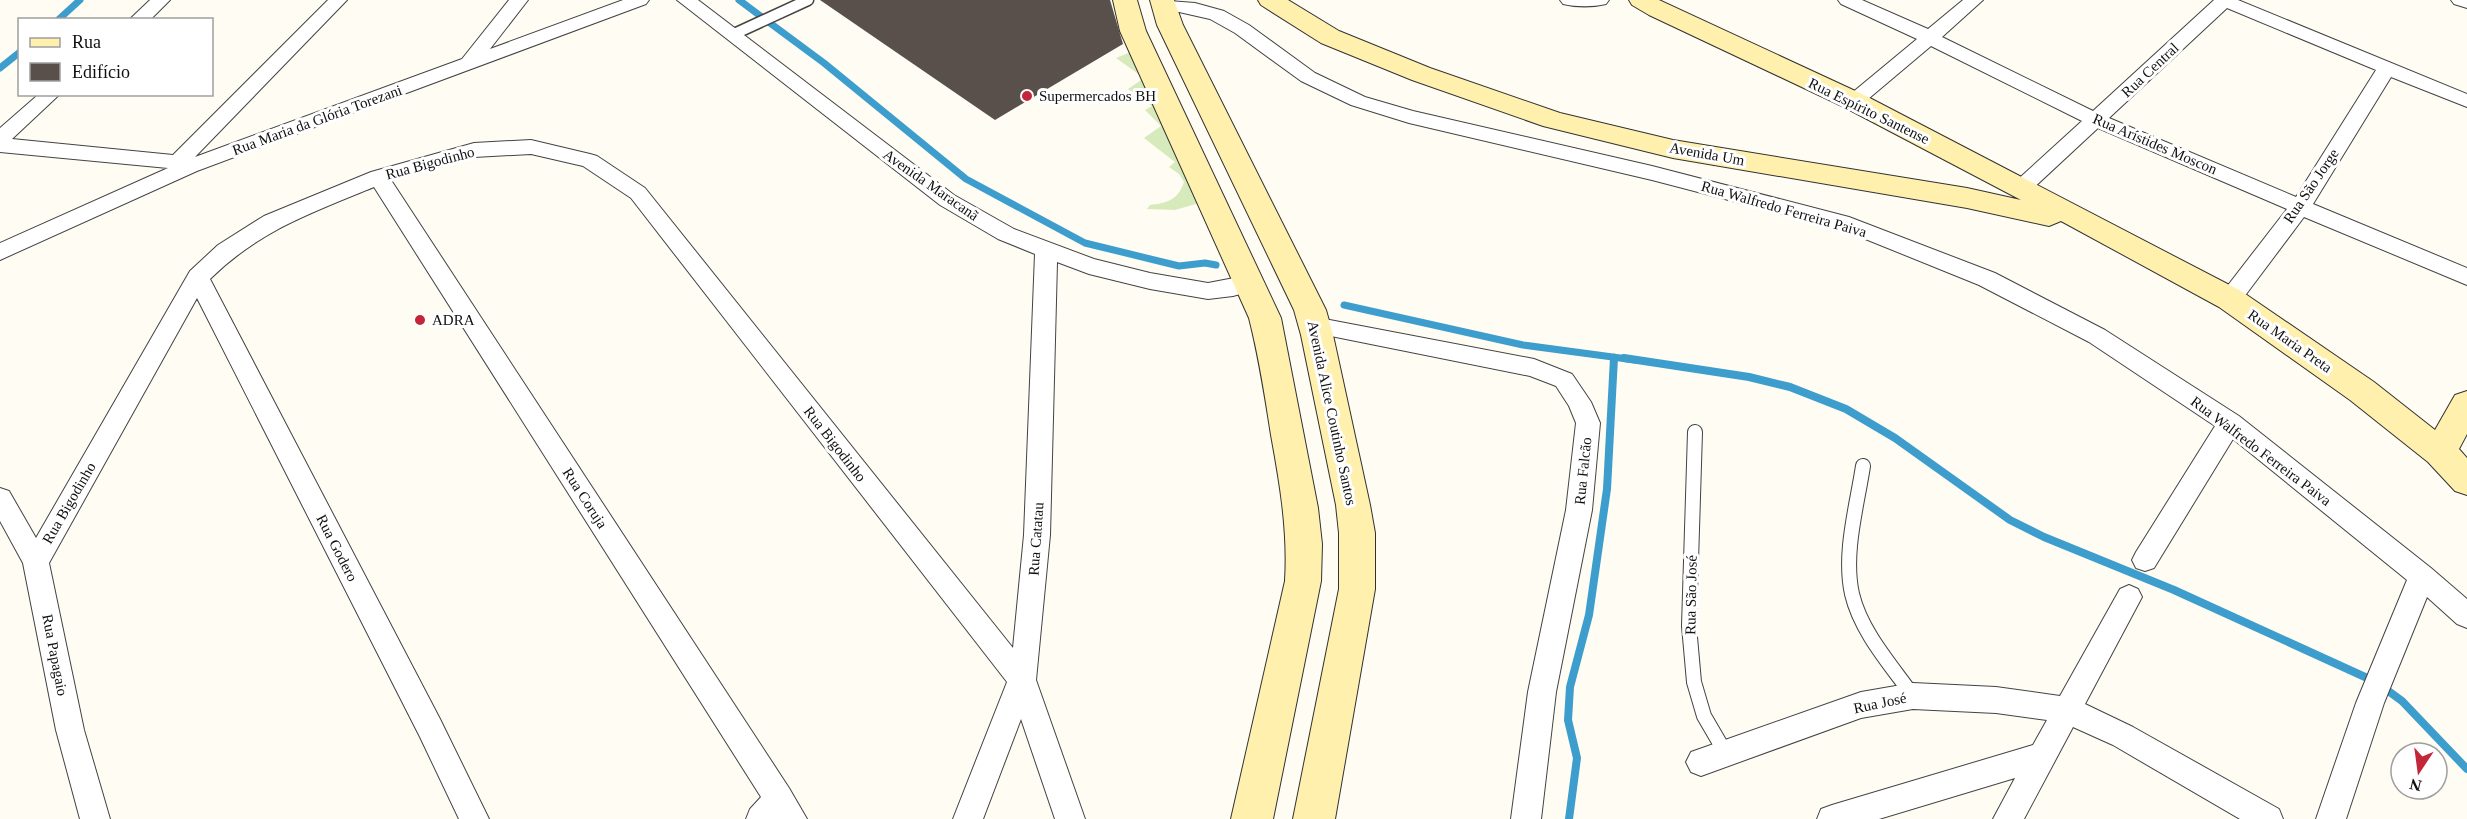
<svg xmlns="http://www.w3.org/2000/svg" width="2467" height="819" viewBox="0 0 2467 819" font-family="'Times New Roman',serif">
	<style>
		.green { fill: #d7eabb }
		.lines { fill: none; stroke-linecap: round; stroke-linejoin: round }
		.stream-far1 { stroke: #3d9ece; stroke-width: 7 }
		.stream { stroke: #3d9ece; stroke-width: 8 }
		.building { fill: #59504c }
		.lane-far1-casing { stroke: #434343; stroke-width: 13 }
		.lane-casing { stroke: #434343; stroke-width: 16 }
		.street-casing { stroke: #434343; stroke-width: 2 }
		.secondary-casing { stroke: #323232; stroke-width: 2 }
		.lane-far1 { stroke: #fff; stroke-width: 10 }
		.lane { stroke: #fff; stroke-width: 14 }
		.street { fill: #fff; fill-rule: evenodd }
		.secondary { fill: #fff0ae; fill-rule: evenodd }
		.poi-dot { fill: #c22638; stroke: #fff; stroke-width: 2 }
		.labels { text-anchor: middle; stroke-width: 6; stroke-linejoin: round; paint-order: stroke }
		.street-label { font-size: 15px; fill: #101010; stroke: #fff }
		.poi-label { font-size: 15px; fill: #101010; stroke: #fff; text-anchor: start }
	</style>
	<rect width="100%" height="100%" fill="#fffcf3"/>
	<path class="green" d="M 1133,51 L 1198,201 L 1196,204 L 1175,210 L 1147,209 L 1150,205 C 1167,203 1178,200 1184,182 L 1179,174 L 1169,167 L 1175,162 L 1144,138 L 1161,126 L 1145,110 L 1152,106 L 1128,89 L 1144,78 L 1116,58 Z"/>
	<g class="lines">
		<path class="stream-far1" d="M 739,0 L 824,63 L 966,179 L 1085,243 L 1179,266 L 1205,263 L 1216,265
			M 58,20 L 80,0
			M 0,68 L 20,52
			M 1344,305 L 1523,345 L 1635,360
			M 1614,360 L 1614,357"/>
		<path class="stream" d="M 1624,358 L 1749,377 L 1790,387 L 1846,409 L 1895,438 L 2010,520 L 2044,537 L 2174,590 L 2376,682 L 2402,701 L 2467,769
			M 1569,819 L 1577,758 L 1568,720 L 1570,687 L 1589,615 L 1607,489 L 1614,358"/>
	</g>
	<path class="building" d="M 820,0 L 1110,0 L 1123,44 L 995,120 Z"/>
	<g class="lines">
		<defs>
			<path id="lane-far1" d="M 732,35 L 808,0"/>
			<path id="lane" d="M 1695,432 L 1689,626 L 1694,682 L 1704,716 L 1725,752
				M 1863,466 C 1857,506 1843,553 1852,594 C 1861,632 1891,665 1913,696"/>
			<path id="street" d="M 150,0 L 170,0 L 150,20 L 129,20 Z
				M 328,0 L 347,0 L 195,157 L 462,59 L 509,0 L 528,0 L 490,49 L 623,0 L 649,0 L 646,4 L 197,171 L 0,260 L 0,243 L 168,168 L 0,152 L 0,128 L 39,94 L 60,94 L 12,139 L 173,155 Z
				M 677,0 L 698,0 L 954,195 L 1014,229 L 1094,259 L 1150,273 L 1208,283 L 1250,275 L 1258,277 L 1261,283 L 1258,289 L 1233,296 L 1208,299 L 1150,289 L 1089,274 L 1057,262 L 1050,535 L 1036,680 L 1085,819 L 1055,819 L 1021,719 L 983,819 L 953,819 L 1007,682 L 631,198 L 583,166 L 531,154 L 474,157 L 391,180 L 789,788 L 807,819 L 746,819 L 750,809 L 761,797 L 374,187 C 311,213 260,230 210,279 L 440,719 L 489,819 L 459,819 L 420,737 L 197,298 L 49,563 L 84,730 L 110,819 L 80,819 L 56,730 L 23,563 L 0,521 L 0,488 L 9,491 L 36,538 L 190,271 L 218,245 L 264,216 L 371,172 L 474,143 L 531,140 L 590,154 L 597,156 L 645,188 L 1013,648 L 1024,535 L 1035,254 L 998,239 L 940,205 Z
				M 1156,0 L 1195,3 L 1224,11 L 1249,25 L 1315,73 L 1365,97 L 1413,111 L 1652,166 L 1849,217 L 1995,273 L 2105,330 L 2239,416 L 2431,568 L 2467,599 L 2467,628 L 2457,624 L 2427,597 L 2384,703 L 2346,819 L 2316,819 L 2356,703 L 2407,580 L 2233,439 L 2154,568 L 2145,571 L 2136,568 L 2132,560 L 2136,552 L 2215,426 L 2089,342 L 1979,285 L 1843,230 L 1652,180 L 1409,123 L 1351,105 L 1301,81 L 1235,33 L 1210,19 L 1157,7 L 1154,3 Z
				M 1560,0 L 1609,0 L 1606,4 C 1593,7 1576,7 1563,4 Z
				M 1838,0 L 1862,0 L 1928,29 L 1963,0 L 1983,0 L 1942,37 L 2093,111 L 2214,0 L 2238,0 L 2467,94 L 2467,107 L 2391,77 L 2313,204 L 2467,268 L 2467,285 L 2304,217 L 2238,305 L 2230,307 L 2222,305 L 2219,299 L 2222,293 L 2287,209 L 2098,128 L 2028,193 L 2021,195 L 2014,193 L 2011,188 L 2014,183 L 2082,121 L 1931,46 L 1861,105 L 1854,107 L 1847,105 L 1844,101 L 1847,97 L 1917,39 L 1841,4 ZM 2227,8 L 2376,70 L 2296,197 L 2109,118 Z
				M 2451,0 L 2467,0 L 2467,8 L 2454,4 Z
				M 1314,317 L 1534,359 L 1572,374 L 1591,402 L 1600,423 L 1592,510 L 1556,692 L 1541,819 L 1511,819 L 1528,692 L 1566,510 L 1576,423 L 1569,406 L 1556,386 L 1530,376 L 1306,331 L 1303,325 L 1306,319 Z
				M 2129,585 L 2138,589 L 2142,597 L 2085,704 L 2133,727 L 2279,809 L 2283,819 L 2240,819 L 2113,745 L 2073,727 L 2024,819 L 1993,819 L 2015,778 L 1879,819 L 1817,819 L 1821,809 L 1832,805 L 2033,745 L 2047,720 L 1996,713 L 1913,709 L 1861,718 L 1701,776 L 1691,772 L 1686,762 L 1691,752 L 1861,692 L 1913,683 L 1996,687 L 2060,696 L 2120,589 Z"/>
			<path id="secondary" d="M 1113,0 L 1137,0 L 1146,31 L 1281,318 L 1318,508 L 1322,544 L 1321,581 L 1273,819 L 1231,819 L 1285,581 C 1288,531 1280,484 1271,435 C 1265,396 1259,357 1249,318 L 1120,31 Z
				M 1150,0 L 1174,0 L 1183,25 L 1326,310 L 1333,335 L 1370,505 L 1375,533 L 1375,589 L 1335,819 L 1293,819 L 1339,589 L 1339,533 L 1336,505 L 1301,335 L 1294,310 L 1157,25 Z
				M 1258,0 L 1288,0 L 1339,31 L 1430,68 L 1560,113 L 1673,140 L 1967,188 L 2021,200 L 1844,107 L 1649,15 L 1632,5 L 1629,0 L 1659,0 L 1864,95 L 2241,291 L 2374,382 L 2435,430 L 2455,395 L 2467,391 L 2467,434 L 2459,449 L 2467,458 L 2467,495 L 2455,491 L 2428,462 L 2350,400 L 2219,307 L 2061,221 L 2049,226 L 1967,208 L 1673,158 L 1543,126 L 1412,80 L 1321,43 L 1261,5 Z"/>
		</defs>
		<use href="#lane-far1" class="lane-far1-casing"/>
		<use href="#lane" class="lane-casing"/>
		<use href="#street" class="street-casing"/>
		<use href="#secondary" class="secondary-casing"/>
		<use href="#lane-far1" class="lane-far1"/>
		<use href="#lane" class="lane"/>
		<use href="#street" class="street"/>
		<use href="#secondary" class="secondary"/>
	</g>
	<g class="poi-dot">
		<circle cx="1027" cy="96" r="6"/>
		<circle cx="420" cy="320" r="6"/>
	</g>
	<g class="labels">
		<g class="street-label">
			<text transform="translate(2150 70) rotate(-43)" y="5">Rua Central</text>
			<text transform="translate(1869 111) rotate(26)" y="5">Rua Espírito Santense</text>
			<text transform="translate(317 120) rotate(-20)" y="5">Rua Maria da Glória Torezani</text>
			<text transform="translate(2155 144) rotate(23)" y="5">Rua Arístides Moscon</text>
			<text transform="translate(1707 154) rotate(10)" y="5">Avenida Um</text>
			<text transform="translate(430 163) rotate(-15)" y="5">Rua Bigodinho</text>
			<text transform="translate(931 185) rotate(35)" y="5">Avenida Maracanã</text>
			<text transform="translate(2311 186) rotate(-56)" y="5">Rua São Jorge</text>
			<text transform="translate(1784 209) rotate(16)" y="5">Rua Walfredo Ferreira Paiva</text>
			<text transform="translate(2290 341) rotate(35)" y="5">Rua Maria Preta</text>
			<text transform="translate(1332 413) rotate(78)" y="5">Avenida Alice Coutinho Santos</text>
			<text transform="translate(835 444) rotate(52)" y="5">Rua Bigodinho</text>
			<text transform="translate(2261 451) rotate(37)" y="5">Rua Walfredo Ferreira Paiva</text>
			<text transform="translate(1583 471) rotate(-84)" y="5">Rua Falcão</text>
			<text transform="translate(585 498) rotate(57)" y="5">Rua Coruja</text>
			<text transform="translate(69 503) rotate(-60)" y="5">Rua Bigodinho</text>
			<text transform="translate(1036 539) rotate(-86)" y="5">Rua Catatau</text>
			<text transform="translate(337 548) rotate(63)" y="5">Rua Godero</text>
			<text transform="translate(1691 595) rotate(-89)" y="5">Rua São José</text>
			<text transform="translate(55 655) rotate(79)" y="5">Rua Papagaio</text>
			<text transform="translate(1880 703) rotate(-12)" y="5">Rua José</text>
		</g>
		<g class="poi-label">
			<text x="1039" y="101">Supermercados BH</text>
			<text x="432" y="325">ADRA</text>
		</g>
	</g>
	<rect x="18" y="18" width="195" height="78" fill="#ffffff" stroke="#9f9f9f" stroke-width="1.5"/>
	<rect x="30" y="38" width="30" height="9" fill="#fff0ae" stroke="#9f9f9f" stroke-width="1.5"/>
	<text x="72" y="48" font-size="18" fill="#101010">Rua</text>
	<rect x="30" y="63" width="30" height="18" fill="#59504c" stroke="#9f9f9f" stroke-width="1.5"/>
	<text x="72" y="78" font-size="18" fill="#101010">Edifício</text>
	<g transform="translate(2419 771) rotate(193)"><circle r="28" fill="#ffffff" stroke="#9f9f9f" stroke-width="1.5"/>
	<path d="M0-4.5L10 22L0 15L-10 22Z" fill="#c22638"/>
	<text y="-9" font-size="16" font-weight="bold" text-anchor="middle" fill="#101010">N</text>
	</g>
</svg>
